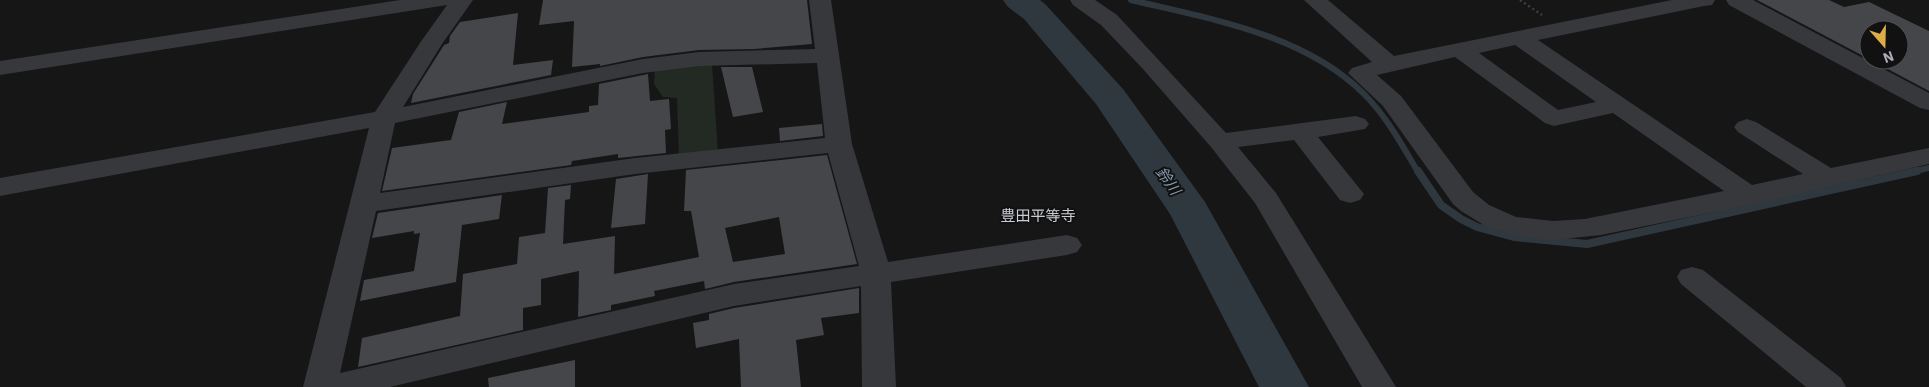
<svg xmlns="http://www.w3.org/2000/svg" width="1929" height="387" viewBox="0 0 1929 387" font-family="'IBM Plex Sans','Noto Sans JP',sans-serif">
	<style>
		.green { fill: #222a23 }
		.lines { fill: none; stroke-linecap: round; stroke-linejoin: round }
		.stream-far1 { stroke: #30383f; stroke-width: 6 }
		.stream { stroke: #30383f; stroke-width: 8 }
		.river { fill: #30383f; fill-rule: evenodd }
		.building { fill: #45464a; fill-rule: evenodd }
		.path { stroke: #3d3f43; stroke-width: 2.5; stroke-dasharray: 2 3; stroke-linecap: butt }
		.minor { fill: #37383c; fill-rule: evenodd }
		.labels { text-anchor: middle; stroke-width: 4; stroke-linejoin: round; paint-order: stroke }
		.water-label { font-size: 15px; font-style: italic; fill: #849aae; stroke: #111112 }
		.neighbourhood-label { font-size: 15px; fill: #caccd3; stroke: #111112 }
	</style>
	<rect width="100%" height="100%" fill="#161617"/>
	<path class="green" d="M 712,64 L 718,152 L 679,157 L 677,98 L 663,97 L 654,84 L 655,69 Z"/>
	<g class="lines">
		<path class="stream-far1" d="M 1131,0 C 1210,19 1304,34 1364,94 C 1387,117 1402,145 1418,172
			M 1911,172 L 1929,168"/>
		<path class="stream" d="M 1418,171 L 1441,205 L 1461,219 L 1477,227 L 1514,237 L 1587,244 L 1917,171"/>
		<path class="river" d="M 1003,0 L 1040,0 L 1046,5 L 1123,89 L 1205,202 L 1309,387 L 1259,387 L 1170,214 L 1096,104 L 1024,19 L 1008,7 Z"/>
	</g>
	<path class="building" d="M 543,0 L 807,0 L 812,44 L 754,49 L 699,50 L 643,57 L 600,66 L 600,64 L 572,67 L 574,21 L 539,25 Z
		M 1757,0 L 1829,0 L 1844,7 L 1869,2 L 1929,31 L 1929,91 L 1871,60 L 1899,60 L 1899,30 L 1869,30 L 1869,59 Z
		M 518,13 L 513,65 L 553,60 L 551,75 L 411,103 L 413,94 L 444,45 L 449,43 L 450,36 L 460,22 Z
		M 721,67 L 752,67 L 763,112 L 733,117 Z
		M 648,74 L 650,101 L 669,99 L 671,129 L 665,130 L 666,153 L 618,158 L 618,154 L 572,161 L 571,165 L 382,191 L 392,148 L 451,140 L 459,112 L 507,102 L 502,124 L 589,112 L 589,106 L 598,105 L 599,84 Z
		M 822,124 L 823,136 L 780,141 L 779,128 Z
		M 827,155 L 857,264 L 734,282 L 705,289 L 704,281 L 654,291 L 655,296 L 611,305 L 611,310 L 578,317 L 579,271 L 541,279 L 541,305 L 523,308 L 523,330 L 358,367 L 362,338 L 460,316 L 463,274 L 517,264 L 519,237 L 545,233 L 548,188 L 571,185 L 570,199 L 565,200 L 563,244 L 615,236 L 614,274 L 699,257 L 691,211 L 684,211 L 686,170 ZM 779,217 L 785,254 L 733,262 L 725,228 Z
		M 648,174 L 645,224 L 611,228 L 616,179 Z
		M 502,195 L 499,219 L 462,225 L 456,282 L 360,301 L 364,280 L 414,271 L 420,233 L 414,234 L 414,231 L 372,238 L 378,213 Z
		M 859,288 L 859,313 L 821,318 L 824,335 L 796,340 L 801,387 L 741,387 L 739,339 L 696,348 L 693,323 L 709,320 L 709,314 L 734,308 Z
		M 575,360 L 575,387 L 489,387 L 488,378 Z"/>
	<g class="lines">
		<path class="path" d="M 1520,0 L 1542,15"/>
		<path class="minor" d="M 400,0 L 473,0 L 442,44 L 403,107 L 643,59 L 699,52 L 815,49 L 809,0 L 831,0 L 852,144 L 888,262 L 1067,235 L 1077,238 L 1082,245 L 1077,252 L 1067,255 L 891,282 L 896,387 L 862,387 L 861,286 L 734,306 L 390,387 L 303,387 L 369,128 L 0,196 L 0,178 L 375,112 L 420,43 L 447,5 L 0,75 L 0,61 ZM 817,63 L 825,138 L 635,158 L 380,193 L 395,123 L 643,73 L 699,66 ZM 828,153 L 859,266 L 734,284 L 340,373 L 376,211 L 635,174 Z
			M 1070,0 L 1095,0 L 1117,15 L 1226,133 L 1356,116 L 1365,119 L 1369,124 L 1365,129 L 1318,137 L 1364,194 L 1360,200 L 1350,203 L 1340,200 L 1294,140 L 1238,147 L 1276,193 L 1396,387 L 1362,387 L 1255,203 L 1211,147 L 1143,69 L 1101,25 L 1073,5 Z
			M 1304,0 L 1328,0 L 1394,56 L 1672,0 L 1715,0 L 1712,5 L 1704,6 L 1538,40 L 1752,185 L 1803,174 L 1738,132 L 1734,127 L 1738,122 L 1747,119 L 1756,122 L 1831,168 L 1929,148 L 1929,164 L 1749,205 L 1601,235 L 1553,240 L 1527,238 L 1487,227 L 1461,211 L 1453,204 L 1383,106 L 1348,73 L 1352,68 L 1372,62 ZM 1515,45 L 1596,102 L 1558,110 L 1479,53 ZM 1455,57 L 1545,123 L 1554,126 L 1613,113 L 1724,191 L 1585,219 L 1553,221 L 1516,217 L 1489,205 L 1473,192 L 1401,96 L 1377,75 Z
			M 1726,0 L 1753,0 L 1929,93 L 1929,110 L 1920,108 L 1729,5 Z
			M 1692,267 L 1703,270 L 1841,378 L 1846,387 L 1806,387 L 1681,284 L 1677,277 L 1681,270 Z"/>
	</g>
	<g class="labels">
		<g class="water-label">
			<text transform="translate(1168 181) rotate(55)" y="5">鈴川</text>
		</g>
		<g class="neighbourhood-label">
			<text x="1038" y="221">豊田平等寺</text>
		</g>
	</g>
	<g transform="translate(1884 45) rotate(160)"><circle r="24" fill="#111112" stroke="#4e4f54"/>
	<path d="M0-4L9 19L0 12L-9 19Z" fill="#dfad46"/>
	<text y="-8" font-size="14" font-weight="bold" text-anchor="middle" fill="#a9adb6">N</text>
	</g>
</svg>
